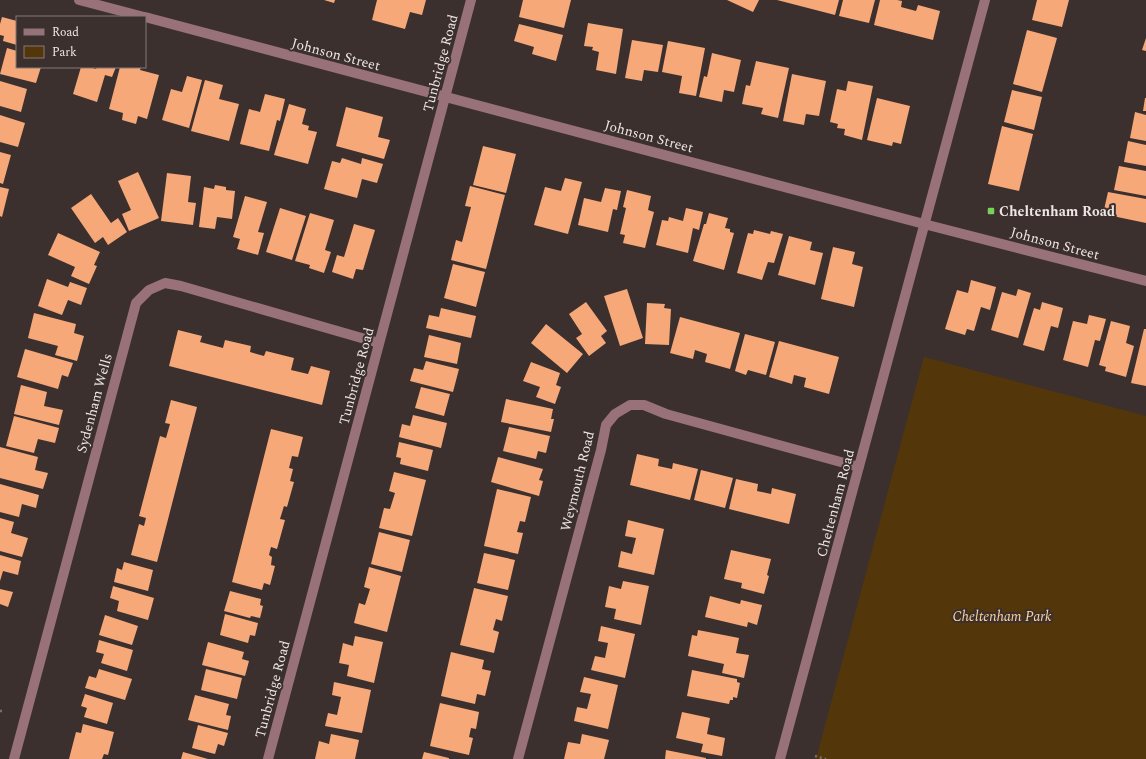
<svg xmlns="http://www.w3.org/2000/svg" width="1146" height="759" viewBox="0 0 1146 759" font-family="Spectral,serif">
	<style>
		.green { fill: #53370a }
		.building { fill: #f7a879 }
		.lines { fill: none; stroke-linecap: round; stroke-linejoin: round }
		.path { stroke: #796f6d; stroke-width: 2.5; stroke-dasharray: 2 3; stroke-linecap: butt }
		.minor { stroke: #997279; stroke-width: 10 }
		.poi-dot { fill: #77d259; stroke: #3b302e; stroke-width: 1.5 }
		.labels { text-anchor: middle; stroke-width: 4; stroke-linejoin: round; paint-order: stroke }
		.street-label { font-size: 14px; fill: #ede6e4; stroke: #3b302e }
		.poi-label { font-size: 14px; font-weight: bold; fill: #ede6e4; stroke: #3b302e; text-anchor: start }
		.park-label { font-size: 14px; font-style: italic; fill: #ffd49d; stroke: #3b302e }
	</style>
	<rect width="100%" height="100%" fill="#3b302e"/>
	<path class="green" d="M 924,357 L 1146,416 L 1146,759 L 816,759 Z"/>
	<path class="building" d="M 324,0 L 335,0 L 334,3 Z
		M 377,0 L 426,0 L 422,15 L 410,12 L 405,29 L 372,20 Z
		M 523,0 L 571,0 L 564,28 L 519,17 Z
		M 727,0 L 759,0 L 753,12 Z
		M 777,0 L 839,0 L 835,15 Z
		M 843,0 L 875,0 L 869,23 L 839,16 Z
		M 880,0 L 897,0 L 902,1 L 901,7 L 916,11 L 918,5 L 940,11 L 933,40 L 874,25 Z
		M 1037,0 L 1069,0 L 1062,27 L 1032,20 Z
		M 2,17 L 17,21 L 17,45 L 3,41 L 4,36 L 0,35 L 0,24 Z
		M 588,23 L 623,29 L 616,74 L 596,70 L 599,52 L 592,50 L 593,47 L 584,46 Z
		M 519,24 L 563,35 L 556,61 L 532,54 L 534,47 L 514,41 Z
		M 1027,30 L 1057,38 L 1042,92 L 1013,84 Z
		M 1146,38 L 1146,51 L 1142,50 Z
		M 632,40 L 663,45 L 658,72 L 644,70 L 642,81 L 625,78 Z
		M 668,41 L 705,48 L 696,96 L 679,93 L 682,76 L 662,72 Z
		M 7,48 L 17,51 L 17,67 L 41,67 L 36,83 L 0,74 Z
		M 712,53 L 741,60 L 734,92 L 724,90 L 722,102 L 699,97 L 704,76 L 707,77 Z
		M 756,61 L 789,68 L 778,118 L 761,114 L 763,108 L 742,104 L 746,85 L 750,86 Z
		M 81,67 L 89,67 L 96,69 L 97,67 L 116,67 L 112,77 L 105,75 L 97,102 L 73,94 Z
		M 120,67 L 141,67 L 140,70 L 159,75 L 147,119 L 138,116 L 136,124 L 122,120 L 123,113 L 109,109 Z
		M 792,74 L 826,81 L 819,116 L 806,114 L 804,125 L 783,121 Z
		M 187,76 L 202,80 L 189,128 L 162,120 L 171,89 L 182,92 Z
		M 205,80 L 223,85 L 219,99 L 239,104 L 229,141 L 191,131 Z
		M 0,81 L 27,89 L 21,112 L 0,106 Z
		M 848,81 L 873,86 L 862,140 L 844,135 L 845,129 L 837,128 L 838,124 L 830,122 L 837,89 L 846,91 Z
		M 1012,90 L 1042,97 L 1034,130 L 1004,122 Z
		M 265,94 L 285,99 L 280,121 L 277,120 L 269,151 L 240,144 L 249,109 L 260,112 Z
		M 877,98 L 910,106 L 901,144 L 893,142 L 892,146 L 867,140 Z
		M 1145,98 L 1146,98 L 1146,111 L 1143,111 Z
		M 289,104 L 306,109 L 302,124 L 309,126 L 308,130 L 317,132 L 308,164 L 274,155 Z
		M 346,107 L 383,117 L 378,137 L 390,140 L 384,159 L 336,146 Z
		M 1135,112 L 1146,115 L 1146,141 L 1130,138 Z
		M 0,115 L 25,123 L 18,147 L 0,142 Z
		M 1002,126 L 1033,134 L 1019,191 L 988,184 Z
		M 1128,141 L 1146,145 L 1146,166 L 1124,162 Z
		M 483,146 L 516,154 L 506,193 L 473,185 Z
		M 0,152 L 11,155 L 3,184 L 0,183 Z
		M 342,158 L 361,164 L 362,158 L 383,164 L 377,183 L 362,179 L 357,198 L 324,189 L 332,161 L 340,163 Z
		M 1119,166 L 1146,171 L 1146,196 L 1114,190 Z
		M 138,172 L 159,218 L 129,231 L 122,214 L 131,210 L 118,181 Z
		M 167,173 L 191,176 L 188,202 L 196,203 L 193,225 L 161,221 Z
		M 565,178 L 582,182 L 568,234 L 534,225 L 545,187 L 561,191 Z
		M 215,185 L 226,187 L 226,190 L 235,191 L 232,219 L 217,217 L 215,229 L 199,227 L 204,187 L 214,189 Z
		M 470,186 L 505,195 L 486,269 L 451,260 L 456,240 L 462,242 L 471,207 L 465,206 Z
		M 0,187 L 9,189 L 2,217 L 0,216 Z
		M 605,188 L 621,191 L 617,210 L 613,209 L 608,232 L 578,225 L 584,198 L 601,202 Z
		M 627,190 L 651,196 L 648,210 L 654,212 L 645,248 L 623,243 L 625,235 L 620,234 L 626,208 L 623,207 Z
		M 1108,192 L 1146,199 L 1146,223 L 1103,214 Z
		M 91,194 L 111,223 L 118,218 L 127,232 L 108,245 L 103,237 L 95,243 L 71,208 Z
		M 245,196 L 267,202 L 258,232 L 264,233 L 258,255 L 237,249 L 240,239 L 233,237 Z
		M 280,208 L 306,216 L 292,260 L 266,252 Z
		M 686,208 L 703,212 L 699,230 L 693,228 L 688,253 L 656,245 L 662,220 L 668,221 L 669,217 L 683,221 Z
		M 310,213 L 334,220 L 325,250 L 331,252 L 324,273 L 309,268 L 310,265 L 295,261 Z
		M 709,213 L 728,218 L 725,228 L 730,229 L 730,232 L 734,233 L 724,270 L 693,261 L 704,224 L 706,224 Z
		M 354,224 L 375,230 L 363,270 L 356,269 L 353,279 L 332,272 L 337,255 L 344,257 Z
		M 754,230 L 770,234 L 771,231 L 783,234 L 774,263 L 768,262 L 762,280 L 737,273 L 748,233 L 753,234 Z
		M 58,233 L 100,252 L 94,265 L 97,266 L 89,284 L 71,276 L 75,267 L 48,255 Z
		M 789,236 L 812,242 L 810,250 L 823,253 L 815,285 L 778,275 Z
		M 833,247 L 855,252 L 852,264 L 863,267 L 854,307 L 821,299 Z
		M 453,264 L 485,272 L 476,307 L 444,298 Z
		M 47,279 L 68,287 L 70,282 L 87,288 L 81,305 L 68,300 L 62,315 L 38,306 Z
		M 971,280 L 996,287 L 990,310 L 981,307 L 974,331 L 967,329 L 965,335 L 945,329 L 957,290 L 968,293 Z
		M 627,289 L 643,338 L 620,346 L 604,296 Z
		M 1018,289 L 1031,293 L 1018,338 L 991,330 L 1002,292 L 1016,296 Z
		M 586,302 L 607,331 L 601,336 L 606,343 L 589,356 L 576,338 L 582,334 L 569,314 Z
		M 1042,302 L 1063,308 L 1058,328 L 1051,326 L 1044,351 L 1023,345 L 1034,308 L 1040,310 Z
		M 647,303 L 665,304 L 664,308 L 671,309 L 669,345 L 645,344 Z
		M 441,308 L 476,316 L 471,338 L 426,328 L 429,315 L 439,317 Z
		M 34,313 L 76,324 L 74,333 L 84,336 L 77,361 L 55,355 L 58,346 L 28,338 Z
		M 1089,315 L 1106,319 L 1100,341 L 1095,340 L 1088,367 L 1063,360 L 1073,321 L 1087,324 Z
		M 680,317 L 740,333 L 730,369 L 705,362 L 707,354 L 695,350 L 693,359 L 670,353 Z
		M 1111,321 L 1130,326 L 1126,343 L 1134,346 L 1126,377 L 1105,371 L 1106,367 L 1099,365 Z
		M 546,324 L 583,354 L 567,373 L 531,343 Z
		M 1144,329 L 1146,329 L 1146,386 L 1131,383 Z
		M 178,330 L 202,336 L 200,342 L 223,348 L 225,340 L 251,346 L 250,352 L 264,356 L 266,351 L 294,358 L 291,370 L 308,374 L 311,366 L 330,371 L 322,405 L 169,366 Z
		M 745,334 L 775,342 L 766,375 L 748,370 L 746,375 L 735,371 Z
		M 429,335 L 461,343 L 457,364 L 424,357 Z
		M 779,341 L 839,357 L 829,394 L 804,387 L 806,378 L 794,375 L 792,384 L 769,377 Z
		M 25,349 L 73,363 L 68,377 L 62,375 L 58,389 L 17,377 Z
		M 426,361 L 459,369 L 453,392 L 410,381 L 414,368 L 423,370 Z
		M 531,362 L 560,373 L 556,385 L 561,387 L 555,404 L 536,397 L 540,387 L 523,381 Z
		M 21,385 L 47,392 L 44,406 L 63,410 L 59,425 L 14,414 Z
		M 421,387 L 450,394 L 444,416 L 415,408 Z
		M 506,399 L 553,409 L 551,419 L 554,419 L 551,432 L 501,422 Z
		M 171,400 L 197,407 L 157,562 L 131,555 L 139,524 L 144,526 L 146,518 L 139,516 L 160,436 L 166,438 L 170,424 L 165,423 Z
		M 413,415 L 447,423 L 441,448 L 399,437 L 402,424 L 410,426 Z
		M 14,416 L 59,428 L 55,443 L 38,439 L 34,453 L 6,446 Z
		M 509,427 L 550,436 L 546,453 L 538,451 L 536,459 L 503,451 Z
		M 271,429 L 303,437 L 298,457 L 292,456 L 289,468 L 293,469 L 290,481 L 294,482 L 287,507 L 284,506 L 280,519 L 285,520 L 277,549 L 271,547 L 269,555 L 272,557 L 271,565 L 275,566 L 270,585 L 264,583 L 262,590 L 232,582 Z
		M 399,442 L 433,450 L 428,471 L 400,464 L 401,458 L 396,457 Z
		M 0,447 L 38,457 L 35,470 L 48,473 L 43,489 L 0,478 Z
		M 637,454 L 659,459 L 658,466 L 672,469 L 673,463 L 698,469 L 690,500 L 630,485 Z
		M 498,457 L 543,469 L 539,480 L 543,481 L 539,496 L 491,482 Z
		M 701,470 L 733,478 L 725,508 L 694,500 Z
		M 394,472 L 426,480 L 412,536 L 379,528 L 384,508 L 390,509 L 395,493 L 389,491 Z
		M 736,479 L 758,484 L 757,491 L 771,494 L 772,488 L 796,494 L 789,524 L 729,509 Z
		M 0,484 L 39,495 L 36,508 L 22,504 L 19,517 L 0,512 Z
		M 497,489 L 531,497 L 525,522 L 520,521 L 517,532 L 523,533 L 518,554 L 484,546 Z
		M 0,518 L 14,522 L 11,533 L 28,538 L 22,557 L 0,551 Z
		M 628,520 L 664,529 L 654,575 L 618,567 L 621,551 L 632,554 L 636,538 L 625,536 Z
		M 379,532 L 410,540 L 402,572 L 371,564 Z
		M 731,550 L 771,559 L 767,575 L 769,576 L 764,594 L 741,588 L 742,583 L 724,579 Z
		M 484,553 L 515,560 L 508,590 L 477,583 Z
		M 0,555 L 21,561 L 18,575 L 3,571 L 0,581 Z
		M 124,562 L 153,570 L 148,591 L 114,582 L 117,568 L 122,570 Z
		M 369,567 L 401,576 L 387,632 L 354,623 L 359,603 L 365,605 L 370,589 L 364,587 Z
		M 623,581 L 649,586 L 641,625 L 614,619 L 616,609 L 605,607 L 609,586 L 621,589 Z
		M 113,586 L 154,598 L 148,620 L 117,611 L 119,601 L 110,598 Z
		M 474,588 L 508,596 L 502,621 L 496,619 L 493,630 L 499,632 L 494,653 L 460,645 Z
		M 0,589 L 13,592 L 8,607 L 0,604 Z
		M 230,591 L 261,599 L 260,605 L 263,606 L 260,618 L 251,616 L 250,618 L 224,611 Z
		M 710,596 L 740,604 L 741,600 L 762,605 L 757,625 L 748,622 L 747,627 L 705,617 Z
		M 225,614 L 258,623 L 255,636 L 250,635 L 248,643 L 220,635 Z
		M 105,615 L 138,626 L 132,645 L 99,635 Z
		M 601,626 L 635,634 L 625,678 L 591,670 L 595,656 L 605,658 L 608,643 L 598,641 Z
		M 698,630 L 739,638 L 736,653 L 749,655 L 744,678 L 722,673 L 724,664 L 688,656 L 692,635 L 697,636 Z
		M 355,636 L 383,642 L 374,683 L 347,676 L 349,665 L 339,663 L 343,643 L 353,646 Z
		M 99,640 L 133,650 L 127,671 L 101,663 L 104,654 L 96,652 Z
		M 208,642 L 244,652 L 242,659 L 249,661 L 245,676 L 202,665 Z
		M 451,652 L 484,660 L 482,669 L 491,671 L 485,696 L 477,694 L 475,704 L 441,696 Z
		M 99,669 L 132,679 L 125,700 L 85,688 L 89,676 L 96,678 Z
		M 206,669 L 242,678 L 237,699 L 201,690 Z
		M 692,670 L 737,679 L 737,682 L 740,683 L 737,698 L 733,697 L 733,700 L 730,700 L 729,704 L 687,696 Z
		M 584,677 L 618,685 L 608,729 L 574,721 L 577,707 L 587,709 L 591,694 L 580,692 Z
		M 334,682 L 371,690 L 362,733 L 325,726 L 328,713 L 337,715 L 341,697 L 332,695 Z
		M 85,694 L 113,703 L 107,724 L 84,717 L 87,708 L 81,706 Z
		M 195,695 L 229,704 L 226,715 L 231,716 L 228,730 L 188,720 Z
		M 440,703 L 479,712 L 476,729 L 471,728 L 469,737 L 473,738 L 469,755 L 430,746 Z
		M 682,712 L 710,718 L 707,734 L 725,738 L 722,756 L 701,752 L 703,744 L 676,738 Z
		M 83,724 L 114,732 L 108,755 L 104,754 L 102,759 L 69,759 L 76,732 L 81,733 Z
		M 198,725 L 228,733 L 224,746 L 218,744 L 215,754 L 192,748 Z
		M 331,734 L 359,740 L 355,759 L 315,759 L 319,741 L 329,744 Z
		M 582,734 L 609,740 L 604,759 L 564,759 L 568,742 L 580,744 Z
		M 666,750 L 706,758 L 706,759 L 665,759 Z
		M 183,752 L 208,759 L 181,759 Z
		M 424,752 L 449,758 L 449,759 L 422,759 Z"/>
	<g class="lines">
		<path class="path" d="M 0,711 L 2,711
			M 815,756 L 826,759"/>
		<path class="minor" d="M 79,0 L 144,17
			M 145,17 L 924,224 L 1146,281
			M 14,759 L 136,303 L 149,290 L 165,283 L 181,286 L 379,343
			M 268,759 L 471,0
			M 518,759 L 601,450 L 606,425 L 615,414 L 630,405 L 644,405 L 666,414 L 859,467
			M 780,759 L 985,0"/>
	</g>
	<rect class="poi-dot" x="987" y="207" width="8" height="8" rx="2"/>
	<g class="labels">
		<g class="street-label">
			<text transform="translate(336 54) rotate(15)" y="5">Johnson Street</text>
			<text transform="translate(440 63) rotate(-75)" y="5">Tunbridge Road</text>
			<text transform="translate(649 136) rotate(15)" y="5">Johnson Street</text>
			<text transform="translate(1055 243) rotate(15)" y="5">Johnson Street</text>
			<text transform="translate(356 376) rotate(-75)" y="5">Tunbridge Road</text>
			<text transform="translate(94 403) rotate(-75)" y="5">Sydenham Wells</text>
			<text transform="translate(577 481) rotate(-76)" y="5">Weymouth Road</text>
			<text transform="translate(835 503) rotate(-75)" y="5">Cheltenham Road</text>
			<text transform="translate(272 689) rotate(-75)" y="5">Tunbridge Road</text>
		</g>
		<g class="poi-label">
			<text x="999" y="216">Cheltenham Road</text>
		</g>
		<g class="park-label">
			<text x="1002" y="621">Cheltenham Park</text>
		</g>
	</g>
	<rect x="16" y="16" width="130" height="52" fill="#3b302e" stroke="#827977"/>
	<rect x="24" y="29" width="20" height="6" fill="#997279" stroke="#827977"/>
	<text x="52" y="36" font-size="12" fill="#ede6e4">Road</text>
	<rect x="24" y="46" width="20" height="12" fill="#53370a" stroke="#827977"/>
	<text x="52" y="56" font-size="12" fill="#ede6e4">Park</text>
</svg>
